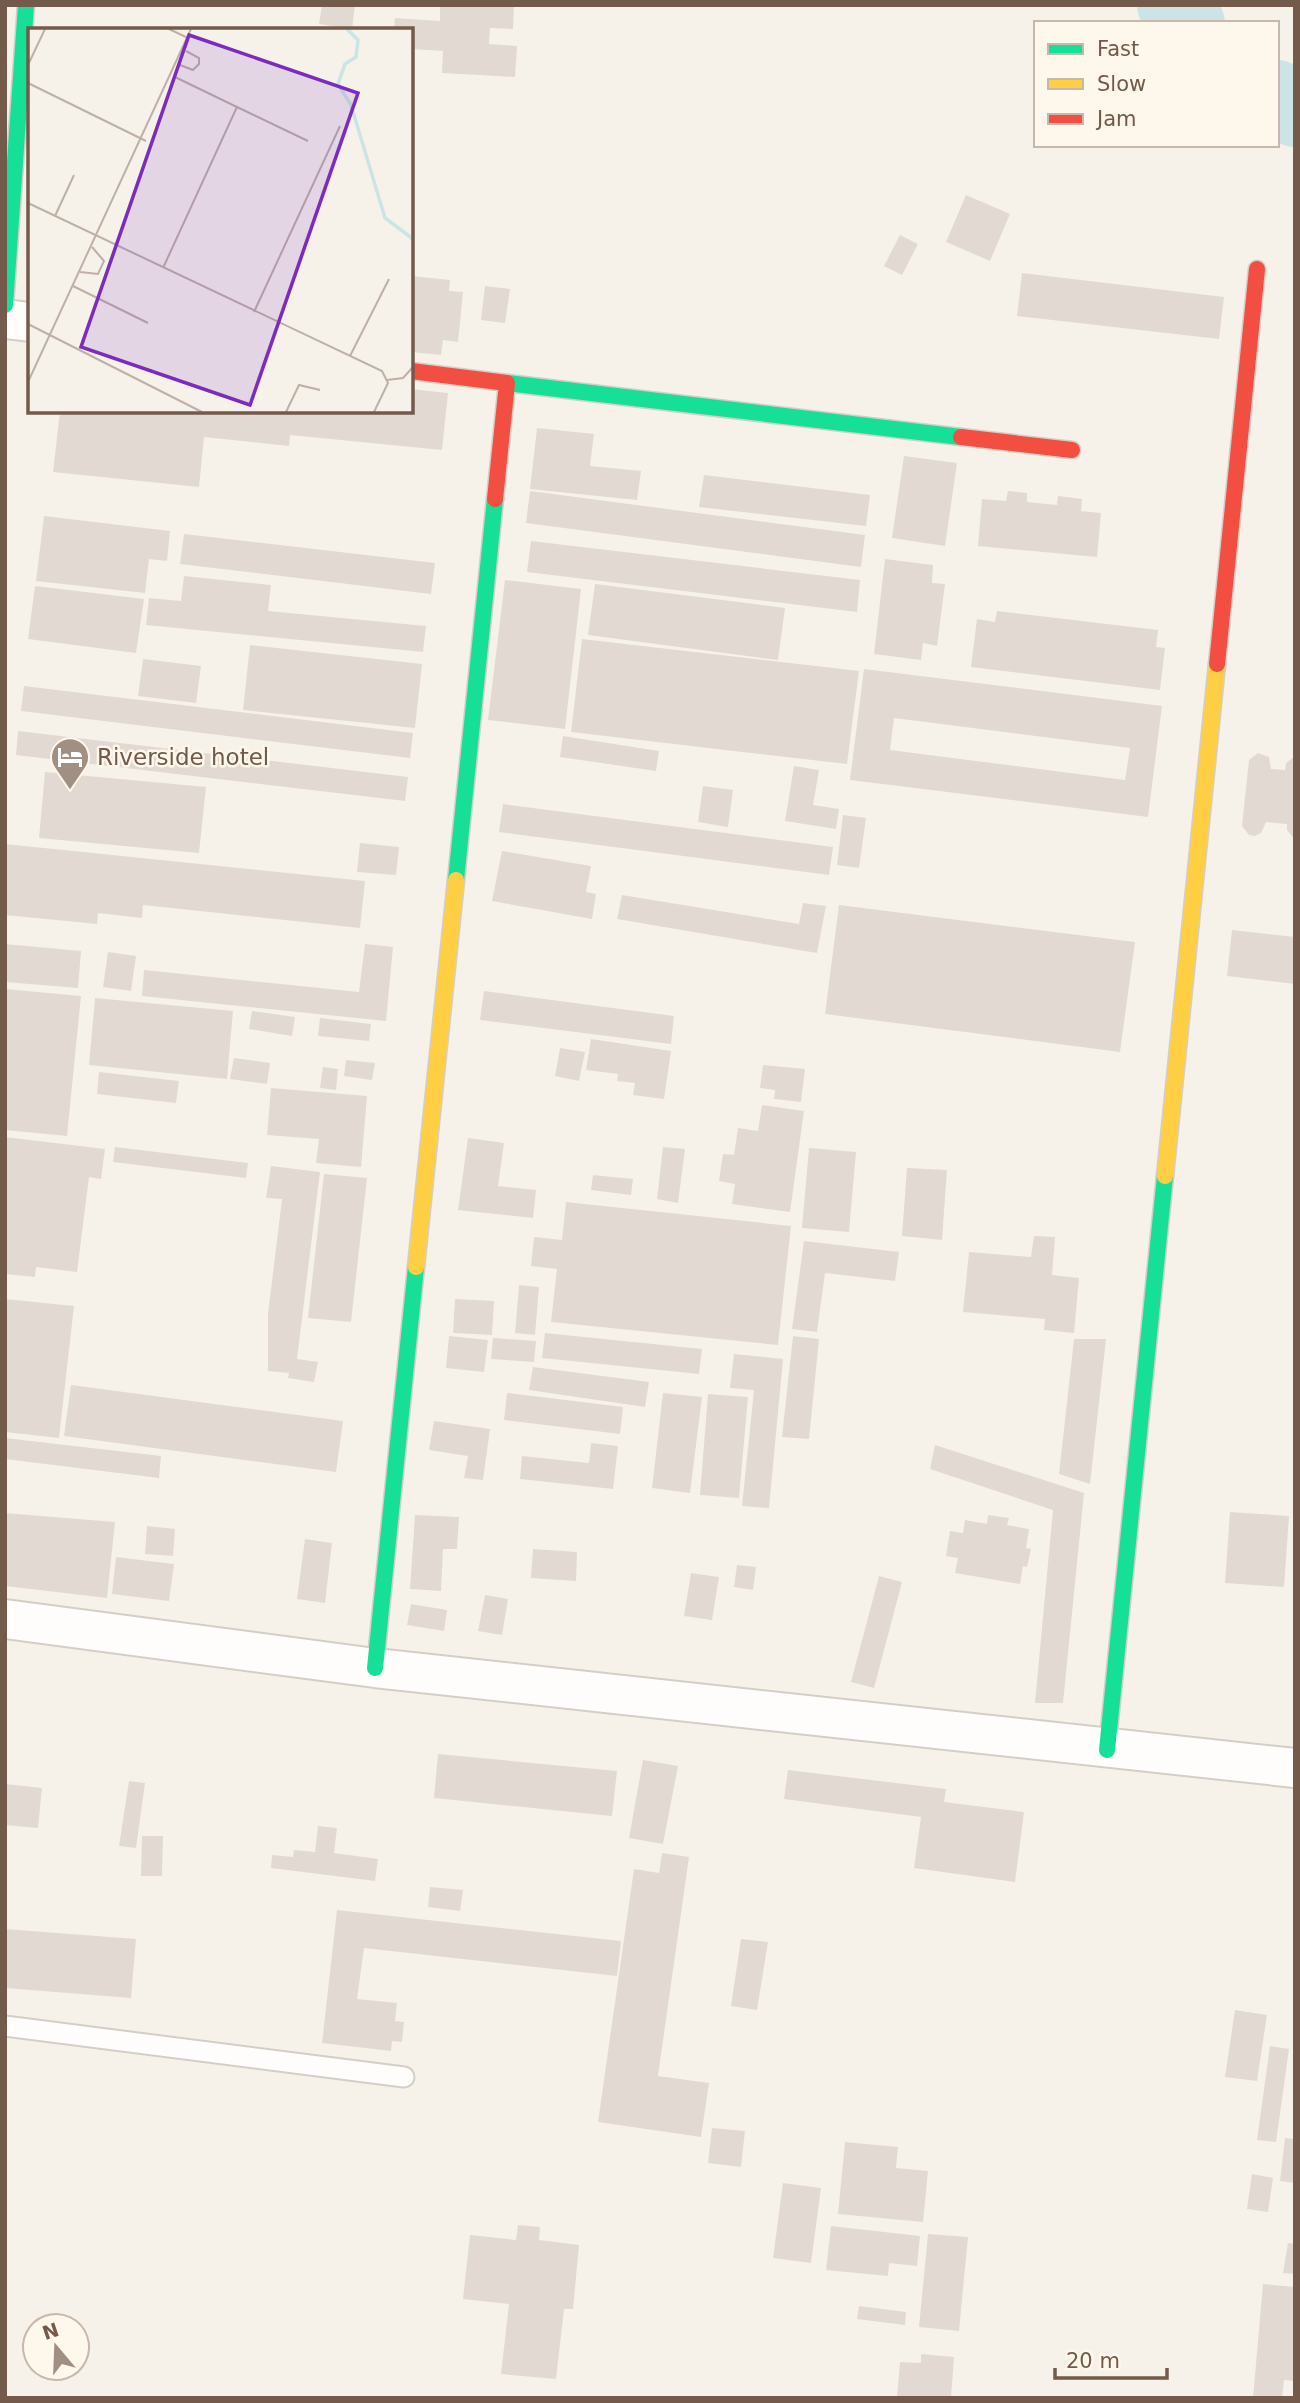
<svg xmlns="http://www.w3.org/2000/svg" width="1300" height="2403" viewBox="0 0 1300 2403" font-family="'DejaVu Sans',sans-serif">
	<style>
		.lines { fill: none; stroke-linecap: round; stroke-linejoin: round }
		.river { stroke: #cce4e6; stroke-width: 66 }
		.building { fill: #e2dad2; fill-rule: evenodd }
		.lane-casing { stroke: #d4cec7; stroke-width: 23 }
		.street-casing { stroke: #d4cec7; stroke-width: 42 }
		.fast-casing { stroke: #d5cec6; stroke-width: 19 }
		.slow-casing { stroke: #d5cec6; stroke-width: 19 }
		.jam-casing { stroke: #d5cec6; stroke-width: 19 }
		.lane { stroke: #fefdfc; stroke-width: 19 }
		.street { stroke: #fefdfc; stroke-width: 38 }
		.fast { stroke: #16e098; stroke-width: 16 }
		.slow { stroke: #ffcf43; stroke-width: 16 }
		.jam { stroke: #f24e42; stroke-width: 16 }
		.labels { text-anchor: middle; stroke-width: 5; stroke-linejoin: round; paint-order: stroke }
		.poi-label { font-size: 23px; fill: #735a4b; stroke: #fef7eb; text-anchor: start }
		.inset-river { fill: none; stroke: #cce4e6; stroke-width: 3.5 }
		.inset-road { fill: none; stroke: #beb0a5; stroke-width: 2 }
		.view { fill: #7b2cbf; fill-opacity: 0.15; stroke: #7b2cbf; stroke-width: 3.5 }
		.inset-edge { fill: none; stroke: #735a4b; stroke-width: 3.5 }
	</style>
	<rect width="100%" height="100%" fill="#f6f2ea"/>
	<g class="lines">
		<path class="river" d="M 1170,5 L 1192,23
			M 1277,93 L 1295,114"/>
	</g>
	<path class="building" d="M 322,5 L 355,5 L 352,29 L 319,24 Z
		M 440,5 L 514,5 L 513,29 L 490,28 L 489,44 L 517,46 L 515,77 L 442,73 L 443,51 L 411,49 L 411,30 L 394,30 L 395,18 L 440,21 Z
		M 966,195 L 1010,214 L 990,261 L 946,242 Z
		M 900,235 L 918,244 L 902,275 L 884,266 Z
		M 1022,273 L 1224,297 L 1219,339 L 1017,316 Z
		M 411,276 L 450,280 L 449,291 L 463,292 L 458,342 L 443,340 L 441,355 L 411,352 Z
		M 485,286 L 510,289 L 505,323 L 481,320 Z
		M 411,389 L 448,393 L 442,450 L 290,435 L 289,446 L 204,437 L 199,487 L 53,472 L 60,411 L 411,411 Z
		M 537,428 L 594,434 L 590,466 L 641,471 L 637,500 L 530,489 Z
		M 904,456 L 957,463 L 945,546 L 892,538 Z
		M 704,475 L 870,495 L 866,526 L 699,507 Z
		M 530,491 L 865,535 L 861,567 L 526,523 Z
		M 1008,491 L 1027,493 L 1027,502 L 1057,505 L 1058,496 L 1082,499 L 1081,511 L 1101,513 L 1097,557 L 978,546 L 982,499 L 1006,501 Z
		M 44,516 L 170,531 L 167,561 L 149,559 L 145,593 L 36,581 Z
		M 184,534 L 435,563 L 431,594 L 180,564 Z
		M 531,541 L 860,580 L 857,612 L 527,572 Z
		M 885,559 L 933,565 L 932,583 L 945,584 L 937,646 L 923,643 L 921,660 L 874,654 Z
		M 184,576 L 271,585 L 268,611 L 426,626 L 423,652 L 146,625 L 149,598 L 181,601 Z
		M 505,580 L 581,589 L 565,729 L 488,720 Z
		M 595,584 L 785,608 L 778,660 L 588,635 Z
		M 35,586 L 144,599 L 136,653 L 28,639 Z
		M 997,611 L 1158,630 L 1156,647 L 1165,648 L 1160,690 L 971,667 L 977,619 L 995,622 Z
		M 582,639 L 859,671 L 847,764 L 571,732 Z
		M 250,645 L 422,664 L 415,728 L 243,710 Z
		M 143,659 L 201,666 L 196,703 L 138,696 Z
		M 864,669 L 1162,706 L 1148,817 L 850,780 ZM 894,718 L 1130,748 L 1125,780 L 890,750 Z
		M 24,686 L 413,733 L 410,758 L 21,711 Z
		M 18,731 L 408,777 L 405,801 L 16,755 Z
		M 563,736 L 659,751 L 656,771 L 560,757 Z
		M 1258,753 L 1269,757 L 1271,769 L 1285,770 L 1286,763 L 1295,756 L 1295,840 L 1287,830 L 1287,824 L 1266,822 L 1261,833 L 1255,836 L 1249,835 L 1242,826 L 1249,760 Z
		M 794,766 L 819,770 L 813,805 L 839,809 L 836,829 L 785,821 Z
		M 45,772 L 206,787 L 199,853 L 39,838 Z
		M 703,786 L 733,790 L 728,827 L 698,822 Z
		M 503,804 L 833,847 L 829,875 L 499,832 Z
		M 843,815 L 866,818 L 859,868 L 837,865 Z
		M 360,843 L 399,847 L 396,875 L 357,872 Z
		M 5,844 L 365,881 L 360,928 L 143,905 L 142,918 L 98,913 L 97,924 L 5,915 Z
		M 502,851 L 591,866 L 586,892 L 596,894 L 592,919 L 492,901 Z
		M 622,895 L 799,924 L 803,903 L 826,906 L 817,953 L 617,919 Z
		M 839,905 L 1135,942 L 1120,1052 L 825,1014 Z
		M 1232,930 L 1295,937 L 1295,984 L 1227,976 Z
		M 5,944 L 81,951 L 78,988 L 5,982 Z
		M 365,944 L 393,947 L 386,1021 L 142,996 L 144,970 L 359,992 Z
		M 108,952 L 136,956 L 131,991 L 103,987 Z
		M 5,989 L 81,996 L 67,1136 L 5,1130 Z
		M 484,991 L 674,1016 L 671,1044 L 480,1020 Z
		M 95,998 L 233,1011 L 227,1079 L 89,1065 Z
		M 252,1011 L 295,1017 L 292,1036 L 249,1029 Z
		M 320,1018 L 371,1024 L 369,1041 L 318,1036 Z
		M 591,1039 L 671,1051 L 664,1099 L 633,1095 L 635,1083 L 617,1081 L 618,1074 L 586,1070 Z
		M 560,1048 L 585,1052 L 579,1081 L 555,1076 Z
		M 234,1058 L 270,1063 L 267,1084 L 230,1079 Z
		M 346,1060 L 375,1063 L 372,1080 L 344,1076 Z
		M 763,1065 L 805,1069 L 801,1102 L 774,1099 L 775,1090 L 760,1088 Z
		M 323,1067 L 338,1069 L 336,1090 L 320,1088 Z
		M 99,1072 L 179,1081 L 176,1103 L 97,1094 Z
		M 271,1088 L 367,1096 L 361,1167 L 316,1163 L 319,1139 L 267,1135 Z
		M 762,1105 L 804,1111 L 790,1212 L 732,1204 L 735,1184 L 719,1181 L 723,1154 L 734,1155 L 738,1128 L 758,1131 Z
		M 5,1137 L 105,1149 L 101,1179 L 89,1177 L 77,1272 L 36,1267 L 35,1277 L 5,1274 Z
		M 468,1138 L 504,1143 L 498,1186 L 536,1190 L 533,1218 L 458,1210 Z
		M 115,1147 L 248,1163 L 246,1178 L 113,1162 Z
		M 663,1147 L 685,1149 L 678,1203 L 657,1199 Z
		M 809,1148 L 856,1152 L 849,1232 L 802,1228 Z
		M 271,1166 L 320,1172 L 297,1359 L 318,1362 L 314,1382 L 288,1378 L 289,1373 L 268,1371 L 268,1314 L 282,1199 L 266,1198 Z
		M 907,1168 L 947,1170 L 942,1240 L 902,1236 Z
		M 324,1174 L 367,1178 L 351,1322 L 308,1318 Z
		M 593,1175 L 633,1179 L 631,1195 L 591,1190 Z
		M 566,1202 L 791,1226 L 778,1345 L 551,1322 L 557,1269 L 531,1266 L 534,1237 L 562,1240 Z
		M 1034,1236 L 1055,1237 L 1052,1275 L 1079,1278 L 1074,1333 L 1044,1330 L 1045,1319 L 963,1312 L 969,1252 L 1031,1257 Z
		M 804,1241 L 899,1252 L 895,1281 L 825,1273 L 817,1332 L 792,1329 Z
		M 519,1285 L 539,1287 L 535,1335 L 515,1333 Z
		M 5,1299 L 74,1306 L 59,1438 L 5,1432 Z
		M 455,1299 L 494,1301 L 492,1335 L 453,1333 Z
		M 545,1333 L 702,1349 L 699,1374 L 542,1358 Z
		M 449,1336 L 488,1340 L 484,1372 L 446,1368 Z
		M 793,1336 L 819,1339 L 809,1439 L 782,1437 Z
		M 493,1338 L 536,1341 L 534,1362 L 491,1359 Z
		M 1074,1339 L 1106,1339 L 1090,1484 L 1059,1474 Z
		M 734,1354 L 783,1359 L 769,1508 L 742,1506 L 754,1390 L 730,1388 Z
		M 533,1367 L 649,1382 L 645,1407 L 529,1390 Z
		M 71,1385 L 343,1421 L 336,1472 L 64,1436 Z
		M 507,1393 L 623,1407 L 620,1434 L 504,1420 Z
		M 663,1393 L 702,1397 L 690,1493 L 652,1488 Z
		M 708,1394 L 748,1397 L 739,1498 L 700,1495 Z
		M 434,1421 L 490,1429 L 483,1480 L 464,1478 L 468,1456 L 429,1450 Z
		M 5,1438 L 161,1456 L 159,1478 L 5,1459 Z
		M 591,1443 L 618,1446 L 613,1489 L 520,1479 L 522,1456 L 589,1463 Z
		M 935,1445 L 1084,1493 L 1063,1703 L 1035,1703 L 1053,1510 L 930,1469 Z
		M 1230,1512 L 1289,1516 L 1284,1587 L 1225,1583 Z
		M 5,1513 L 115,1522 L 107,1598 L 5,1586 Z
		M 415,1515 L 459,1517 L 457,1549 L 443,1549 L 441,1591 L 410,1589 Z
		M 988,1515 L 1009,1518 L 1007,1525 L 1029,1529 L 1026,1548 L 1031,1549 L 1027,1567 L 1023,1566 L 1020,1584 L 955,1573 L 958,1558 L 946,1556 L 950,1531 L 963,1533 L 965,1520 L 987,1524 Z
		M 147,1526 L 175,1529 L 173,1556 L 145,1554 Z
		M 305,1539 L 332,1543 L 325,1603 L 297,1599 Z
		M 533,1549 L 577,1552 L 576,1581 L 531,1578 Z
		M 116,1557 L 174,1564 L 169,1601 L 112,1594 Z
		M 737,1565 L 756,1567 L 753,1590 L 734,1587 Z
		M 691,1573 L 719,1577 L 712,1620 L 684,1616 Z
		M 879,1576 L 902,1582 L 874,1688 L 851,1682 Z
		M 485,1595 L 508,1599 L 502,1635 L 478,1631 Z
		M 411,1604 L 447,1610 L 444,1631 L 407,1625 Z
		M 438,1754 L 617,1771 L 612,1816 L 434,1798 Z
		M 643,1760 L 678,1766 L 663,1844 L 629,1838 Z
		M 788,1770 L 946,1789 L 944,1802 L 1024,1812 L 1015,1882 L 914,1868 L 921,1817 L 784,1799 Z
		M 129,1781 L 145,1783 L 136,1848 L 119,1846 Z
		M 5,1784 L 42,1788 L 38,1828 L 5,1825 Z
		M 318,1826 L 337,1828 L 334,1853 L 378,1859 L 375,1881 L 271,1868 L 272,1855 L 293,1857 L 294,1850 L 315,1852 Z
		M 142,1836 L 163,1836 L 162,1876 L 141,1876 Z
		M 662,1853 L 689,1857 L 658,2076 L 709,2083 L 701,2137 L 598,2122 L 634,1869 L 659,1873 Z
		M 430,1887 L 463,1890 L 460,1911 L 428,1907 Z
		M 337,1910 L 621,1941 L 617,1976 L 364,1948 L 357,1999 L 397,2003 L 395,2021 L 404,2022 L 402,2042 L 392,2041 L 391,2051 L 322,2043 Z
		M 5,1929 L 136,1939 L 131,1998 L 5,1988 Z
		M 741,1939 L 768,1942 L 757,2010 L 731,2006 Z
		M 1235,2010 L 1267,2015 L 1257,2081 L 1225,2077 Z
		M 1270,2046 L 1289,2049 L 1276,2142 L 1257,2140 Z
		M 712,2128 L 745,2131 L 741,2167 L 708,2163 Z
		M 1285,2138 L 1295,2139 L 1295,2183 L 1280,2181 Z
		M 845,2142 L 898,2147 L 896,2168 L 928,2171 L 923,2222 L 838,2214 Z
		M 1252,2174 L 1273,2178 L 1268,2212 L 1247,2209 Z
		M 783,2183 L 821,2188 L 811,2263 L 773,2258 Z
		M 518,2225 L 540,2227 L 539,2240 L 579,2245 L 573,2309 L 564,2309 L 556,2379 L 501,2374 L 509,2304 L 463,2299 L 470,2235 L 516,2240 Z
		M 831,2226 L 920,2236 L 917,2266 L 889,2263 L 888,2276 L 826,2270 Z
		M 928,2234 L 968,2237 L 959,2331 L 919,2327 Z
		M 1288,2243 L 1295,2244 L 1295,2274 L 1283,2273 Z
		M 1263,2284 L 1295,2287 L 1295,2381 L 1284,2380 L 1282,2398 L 1253,2398 Z
		M 859,2306 L 906,2312 L 905,2325 L 857,2319 Z
		M 921,2354 L 954,2357 L 951,2398 L 897,2398 L 900,2362 L 921,2363 Z"/>
	<g class="lines">
		<defs>
			<path id="lane" d="M 5,2026 L 404,2077"/>
			<path id="street" d="M 5,319 L 30,322
				M 5,1619 L 375,1668 L 1295,1768"/>
			<path id="fast" d="M 5,305 L 26,5
				M 507,383 L 961,437
				M 456,880 L 495,499
				M 375,1668 L 416,1267
				M 1107,1750 L 1165,1176"/>
			<path id="slow" d="M 1165,1176 L 1217,664
				M 416,1267 L 456,880"/>
			<path id="jam" d="M 411,371 L 507,383 L 495,499
				M 961,437 L 1072,450
				M 1217,664 L 1257,269"/>
		</defs>
		<use href="#lane" class="lane-casing"/>
		<use href="#street" class="street-casing"/>
		<use href="#fast" class="fast-casing"/>
		<use href="#slow" class="slow-casing"/>
		<use href="#jam" class="jam-casing"/>
		<use href="#lane" class="lane"/>
		<use href="#street" class="street"/>
		<use href="#fast" class="fast"/>
		<use href="#slow" class="slow"/>
		<use href="#jam" class="jam"/>
	</g>
	<defs>
		<symbol id="hotel-pin" viewBox="-11 -11 22 30"><path d="M0 17L-7.5 6A9.5 9.5 0 1 1 7.5 6Z" fill="#a18f83" stroke="#fef7eb"/><path d="M-6-4.5h1.5V1H6V5H4.5V3h-9V5H-6ZM-4 0a1.8 1.8 0 1 1 3.6 0ZM.5 0V-2.5h3Q6-2.5 6 0Z" fill="#fff"/></symbol>
	</defs>
	<g fill-rule="evenodd">
		<use href="#hotel-pin" x="48" y="735" width="44" height="60"/>
	</g>
	<g class="labels">
		<g class="poi-label">
			<text x="97" y="765">Riverside hotel</text>
		</g>
	</g>
	<g transform="translate(28 28)">
		<rect width="385" height="385" fill="#f6f2ea"/>
		<path class="inset-river" d="M 319,1 L 330,12 L 328,29 L 317,36 L 310,56 L 323,77 L 357,190 L 385,211"/>
		<path class="inset-road" d="M 141,1 L 160,10M 0,37 L 17,1M 152,37 L 165,42 L 171,36 L 171,30 L 158,23M 0,55 L 118,113M 209,79 L 280,113M 0,175 L 354,343 L 360,355 L 346,384M 27,188 L 46,147M 135,240 L 209,79 L 147,49M 52,244 L 70,246 L 76,233 L 64,219M 45,258 L 120,295M 226,284 L 312,98M 0,296 L 174,384M 322,328 L 361,251M 359,352 L 375,350 L 385,339M 0,354 L 163,1M 258,384 L 271,357 L 292,362"/>
		<path class="view" d="M 161,7 L 330,65 L 222,377 L 53,319 Z"/>
		<rect width="385" height="385" class="inset-edge"/>
	</g>
	<rect width="1300" height="2403" fill="none" stroke="#735a4b" stroke-width="14"/>
	<rect x="1034" y="21" width="245" height="126" fill="#fef7eb" stroke="#c6b8ab" stroke-width="2"/>
	<rect x="1048" y="44" width="35" height="10" fill="#16e098" stroke="#c6b8ab" stroke-width="2"/>
	<text x="1097" y="56" font-size="21" fill="#735a4b">Fast</text>
	<rect x="1048" y="79" width="35" height="10" fill="#ffcf43" stroke="#c6b8ab" stroke-width="2"/>
	<text x="1097" y="91" font-size="21" fill="#735a4b">Slow</text>
	<rect x="1048" y="114" width="35" height="10" fill="#f24e42" stroke="#c6b8ab" stroke-width="2"/>
	<text x="1097" y="126" font-size="21" fill="#735a4b">Jam</text>
	<g transform="translate(56 2347) rotate(341)"><circle r="33" fill="#fef7eb" stroke="#c6b8ab" stroke-width="2"/>
	<path d="M0-5L12 26L0 18L-12 26Z" fill="#a18f83"/>
	<text y="-10" font-size="19" font-weight="bold" text-anchor="middle" fill="#735a4b">N</text>
	</g>
	<path d="M1055 2368v10h112v-10" fill="none" stroke="#735a4b" stroke-width="3.5"/>
	<text x="1066" y="2368" font-size="21" fill="#735a4b" stroke="#fef7eb" stroke-width="5" paint-order="stroke">20 m</text>
</svg>
